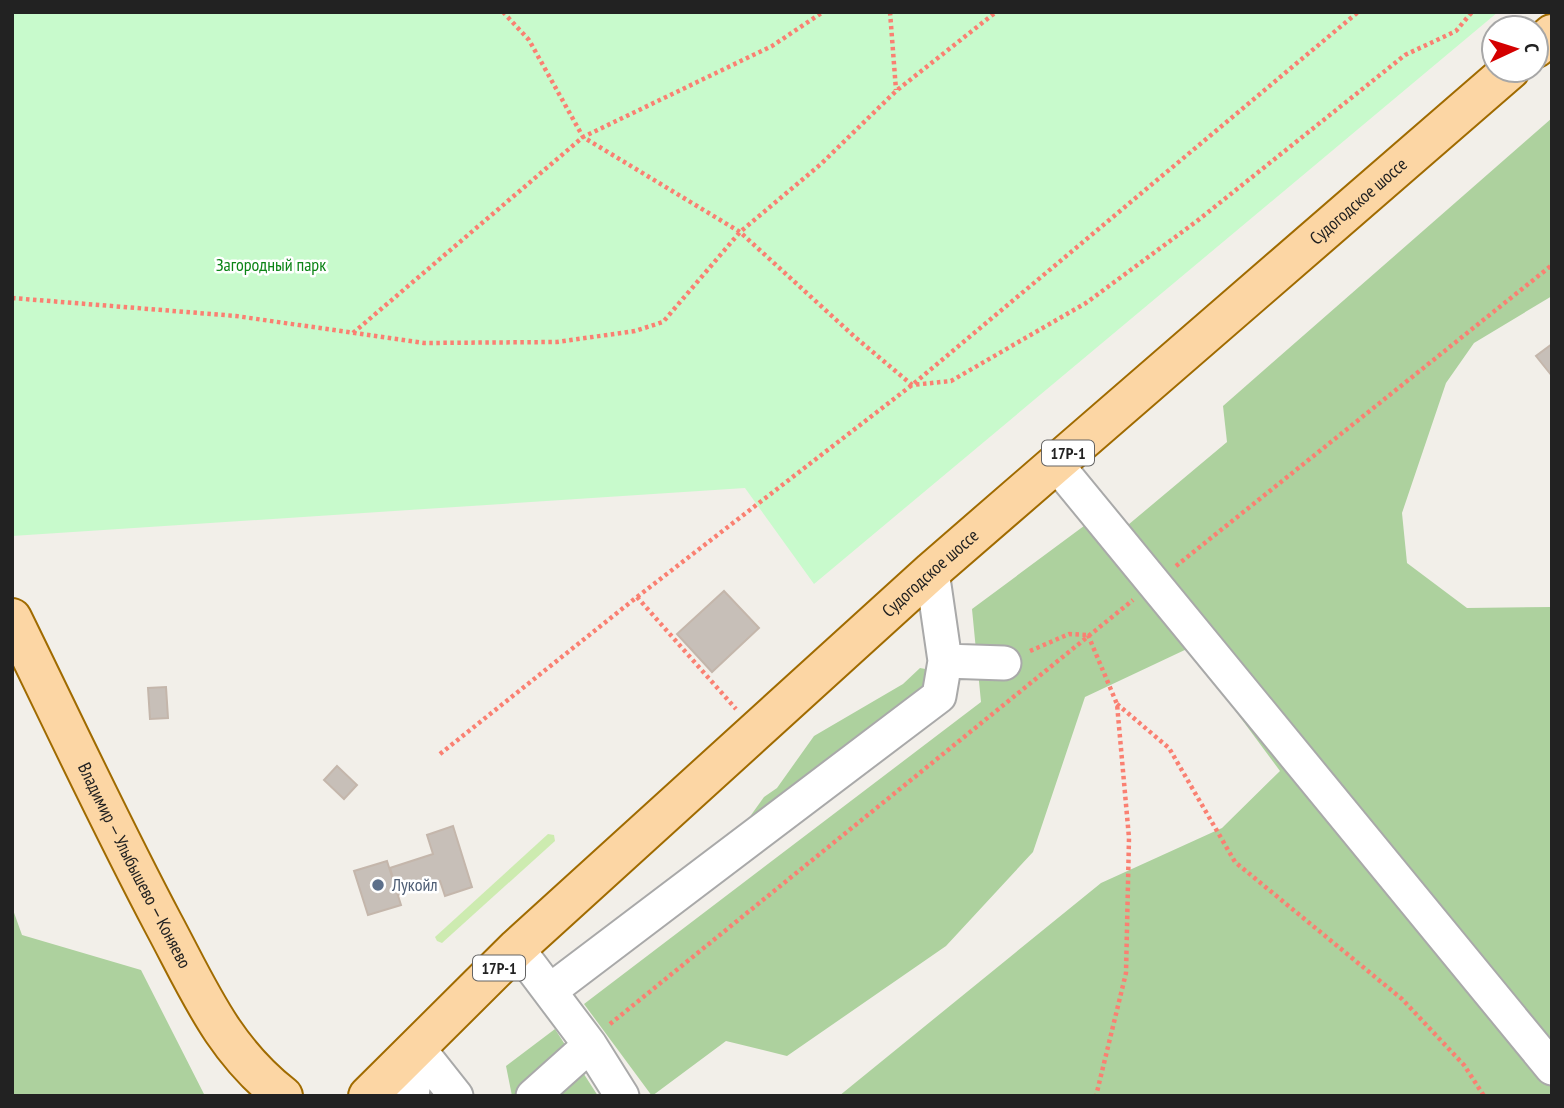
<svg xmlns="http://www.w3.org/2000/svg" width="1564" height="1108" viewBox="0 0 1564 1108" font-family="'PT Sans Narrow',sans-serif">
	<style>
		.grass { fill: #cdebb0 }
		.forest { fill: #add19e }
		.park { fill: #c8facc }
		.building { fill: #c7bfb8; stroke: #c4b6ab; stroke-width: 2 }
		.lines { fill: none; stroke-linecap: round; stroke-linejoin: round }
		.minor-casing { stroke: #a9a9a9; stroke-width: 37 }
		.major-casing { stroke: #a06b00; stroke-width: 42 }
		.path { stroke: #fa8072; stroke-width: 4.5; stroke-dasharray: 3.5 3.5; stroke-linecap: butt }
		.minor { stroke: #fff; stroke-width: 33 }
		.major { stroke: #fcd6a4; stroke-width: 38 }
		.service-dot { fill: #5c6f8a; stroke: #fff; stroke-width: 2.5 }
		.labels { text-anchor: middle; stroke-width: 5; stroke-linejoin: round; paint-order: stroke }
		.shield { fill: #fff; stroke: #646464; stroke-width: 2 }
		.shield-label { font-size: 16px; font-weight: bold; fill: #222 }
		.street-label { font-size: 18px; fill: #222; stroke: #fff }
		.park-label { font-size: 18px; fill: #0c8416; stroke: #fff }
		.service-label { font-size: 18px; fill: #4e5e75; stroke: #fff; text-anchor: start }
	</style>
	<rect width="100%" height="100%" fill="#f2efe9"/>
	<path class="grass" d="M 548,834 L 554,835 L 555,841 L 442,943 L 437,941 L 435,937 Z"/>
	<path class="forest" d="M 1552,118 L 1552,296 L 1474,343 L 1446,383 L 1402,513 L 1407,563 L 1467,608 L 1552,607 L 1552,1096 L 839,1096 L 1101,883 L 1222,828 L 1280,771 L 1189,648 L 1085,697 L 1033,852 L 946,946 L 787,1056 L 726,1041 L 652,1096 L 584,1004 L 981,702 L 972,609 L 1092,520 L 1122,530 L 1227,442 L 1223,406 Z
		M 920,668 L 936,671 L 936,680 L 741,829 L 764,797 L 777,788 L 814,736 L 903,684 Z
		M 12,907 L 22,935 L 141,970 L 205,1096 L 12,1096 Z
		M 555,1029 L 598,1096 L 512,1096 L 506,1066 Z"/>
	<path class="park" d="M 12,12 L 1498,12 L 814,584 L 745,488 L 12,536 Z"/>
	<path class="building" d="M 1552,344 L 1552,376 L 1536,356 Z
		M 724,591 L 759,628 L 712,672 L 677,634 Z
		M 166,687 L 168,718 L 150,719 L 148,688 Z
		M 337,766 L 357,785 L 344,799 L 324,780 Z
		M 453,826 L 472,887 L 445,896 L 440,881 L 398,895 L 390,868 L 433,854 L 427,835 Z
		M 387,861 L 401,905 L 368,915 L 354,871 Z"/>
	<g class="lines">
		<defs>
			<path id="minor" d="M 1056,464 L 1552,1068
				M 945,661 L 1004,663
				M 517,948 L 590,1045 L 622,1096
				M 551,990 L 939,696 L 945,661 L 932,571
				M 418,1048 L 456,1096
				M 412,1096 L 418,1048
				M 533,1096 L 590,1045"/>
			<g id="major">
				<path d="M 1536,48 L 1552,34"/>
				<path id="s1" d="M 12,618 C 62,720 110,823 163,923 C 199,990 222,1048 283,1096"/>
				<path id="s2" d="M 368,1096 L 517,948 L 932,571 L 1510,70"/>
			</g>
		</defs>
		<use href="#minor" class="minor-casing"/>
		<use href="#major" class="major-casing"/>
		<path class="path" d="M 503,12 L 529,40 L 583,137 L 740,232 L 856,338 L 912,385 L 951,381 L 1086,303 L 1197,221 L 1405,55 L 1456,31 L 1472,12
			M 890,12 L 896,90
			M 12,298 L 236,316 L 424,343 L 557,342 L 635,331 L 663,322 L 740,232 L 821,164 L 896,91 L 996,12
			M 353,333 L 583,137 L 772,46 L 823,12
			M 1176,566 L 1552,265
			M 637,597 L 736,709
			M 1088,635 L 1117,704 L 1129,838 L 1126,973 L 1096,1096
			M 1030,651 L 1069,634 L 1087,635
			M 1117,704 L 1169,748 L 1235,862 L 1402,999 L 1464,1065 L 1484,1096
			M 440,754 L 637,597 L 912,385 L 1358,12
			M 610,1024 L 1133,600"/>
		<use href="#minor" class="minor"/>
		<use href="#major" class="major"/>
	</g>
	<circle class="service-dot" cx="378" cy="885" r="7"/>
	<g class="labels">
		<g class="shield">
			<rect x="1042" y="440.5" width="52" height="25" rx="5"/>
			<rect x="473" y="955.5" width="52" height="25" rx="5"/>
		</g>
		<g class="shield-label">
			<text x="1068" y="459">17Р-1</text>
			<text x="499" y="974">17Р-1</text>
		</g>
		<g class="street-label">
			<text dy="6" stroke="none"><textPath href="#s2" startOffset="1335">Судогодское шоссе</textPath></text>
			<text dy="6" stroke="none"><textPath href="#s2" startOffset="768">Судогодское шоссе</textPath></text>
			<text dy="6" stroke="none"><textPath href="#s1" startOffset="276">Владимир — Улыбышево — Коняево</textPath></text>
		</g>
		<g class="park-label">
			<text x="271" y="271">Загородный парк</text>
		</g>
		<g class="service-label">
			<text x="392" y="891">Лукойл</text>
		</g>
	</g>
	<rect width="1564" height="1108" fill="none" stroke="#222222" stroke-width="28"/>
	<g transform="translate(1515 49) rotate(86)"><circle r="33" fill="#ffffff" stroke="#a7a7a7" stroke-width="2"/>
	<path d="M0-5L12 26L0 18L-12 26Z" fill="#d40000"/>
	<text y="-10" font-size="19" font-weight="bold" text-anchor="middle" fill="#222222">С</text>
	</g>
</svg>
